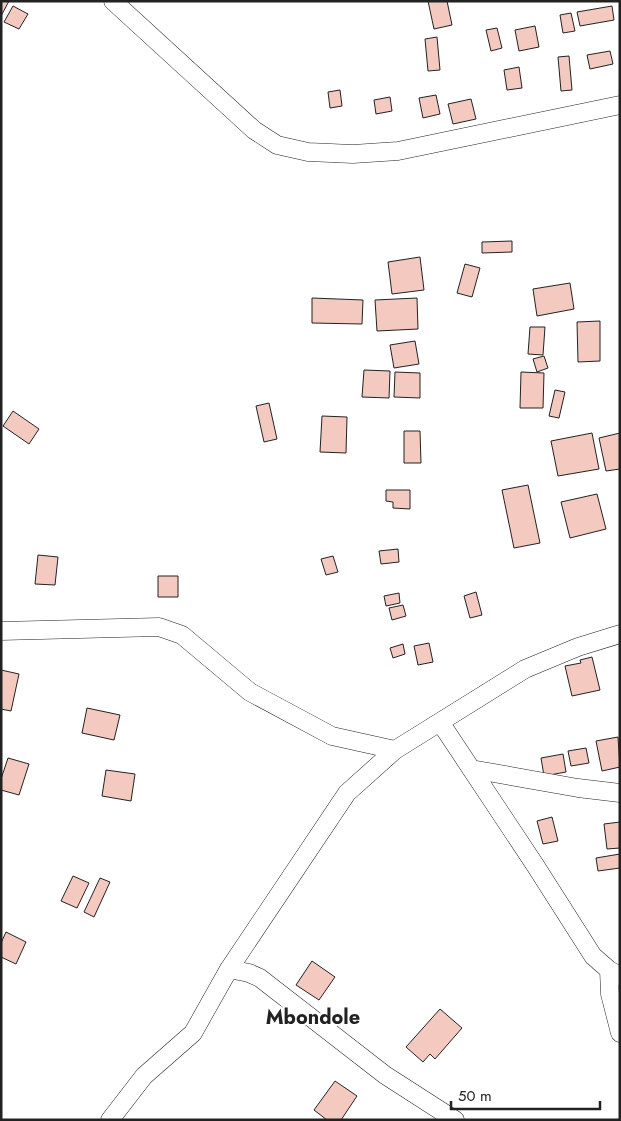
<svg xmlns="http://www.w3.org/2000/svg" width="621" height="1121" viewBox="0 0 621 1121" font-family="Jost,sans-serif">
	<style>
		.building { fill: #f3c9c0; stroke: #222 }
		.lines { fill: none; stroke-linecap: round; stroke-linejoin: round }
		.minor-casing { stroke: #222; stroke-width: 19 }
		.minor { stroke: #fff; stroke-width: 18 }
		.labels { text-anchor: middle; stroke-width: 4; stroke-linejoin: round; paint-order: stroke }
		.quarter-label { font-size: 20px; font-weight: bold; fill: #222; stroke: #fff }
	</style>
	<rect width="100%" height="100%" fill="#fff"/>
	<path class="building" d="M 1,1 L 9,1 L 1,16 Z
		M 428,1 L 447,1 L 452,25 L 434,29 Z
		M 13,6 L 28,14 L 19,29 L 4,22 Z
		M 612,6 L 614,20 L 580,26 L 577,12 Z
		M 571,13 L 575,31 L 563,33 L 560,15 Z
		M 535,26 L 539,47 L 519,51 L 515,30 Z
		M 497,28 L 502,48 L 491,51 L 486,30 Z
		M 437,37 L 440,70 L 428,71 L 425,39 Z
		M 610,51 L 613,64 L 590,69 L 587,55 Z
		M 569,56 L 572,90 L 561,91 L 558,57 Z
		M 519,67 L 522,88 L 507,90 L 504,70 Z
		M 340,90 L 342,106 L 330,108 L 328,92 Z
		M 436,95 L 440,114 L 423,118 L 419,98 Z
		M 390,97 L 392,111 L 376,114 L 374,100 Z
		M 471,99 L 476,119 L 453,124 L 448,104 Z
		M 512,241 L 512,252 L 482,253 L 482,242 Z
		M 420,257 L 424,290 L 392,294 L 388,262 Z
		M 465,264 L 480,268 L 472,297 L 457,293 Z
		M 570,283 L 574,309 L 537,316 L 533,289 Z
		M 312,298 L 363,300 L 362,324 L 312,323 Z
		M 417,298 L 418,329 L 377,331 L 375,300 Z
		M 600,321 L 600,361 L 578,362 L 577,322 Z
		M 530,327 L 545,327 L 543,355 L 528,354 Z
		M 415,341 L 419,364 L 394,368 L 390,345 Z
		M 544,356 L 548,368 L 537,372 L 533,359 Z
		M 364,370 L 390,371 L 389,398 L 362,397 Z
		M 395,372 L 420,373 L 420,398 L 394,397 Z
		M 521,372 L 544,373 L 543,408 L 520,408 Z
		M 555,390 L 565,392 L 559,418 L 549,416 Z
		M 269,403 L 277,439 L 264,442 L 256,406 Z
		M 13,411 L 39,429 L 29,444 L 3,426 Z
		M 322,416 L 347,417 L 346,453 L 320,452 Z
		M 404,431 L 420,431 L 421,463 L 404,463 Z
		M 592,433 L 599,469 L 558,476 L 551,441 Z
		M 620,433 L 620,469 L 606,471 L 599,438 Z
		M 528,485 L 540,543 L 514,548 L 502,490 Z
		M 386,490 L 410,490 L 410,509 L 393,508 L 393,502 L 386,501 Z
		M 597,494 L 606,529 L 570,538 L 561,502 Z
		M 398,549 L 399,562 L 381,564 L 379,551 Z
		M 38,555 L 58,557 L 55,585 L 35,584 Z
		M 333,556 L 338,572 L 326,575 L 321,559 Z
		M 158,576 L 178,576 L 178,597 L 158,597 Z
		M 476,592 L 482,615 L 470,618 L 464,596 Z
		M 399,593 L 400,603 L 386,606 L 384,596 Z
		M 403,605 L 406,616 L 392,620 L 389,608 Z
		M 429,643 L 433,662 L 418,665 L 414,646 Z
		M 403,644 L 405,654 L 393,658 L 390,648 Z
		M 592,657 L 600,690 L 572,696 L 565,666 L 581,663 L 580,660 Z
		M 1,670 L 19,674 L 11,711 L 1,709 Z
		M 87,708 L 120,715 L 114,740 L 82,733 Z
		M 618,737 L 620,767 L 602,771 L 596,741 Z
		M 586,748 L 589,763 L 571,766 L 568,751 Z
		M 563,754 L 566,772 L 544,776 L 541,758 Z
		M 8,758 L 29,764 L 19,795 L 1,790 L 1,779 Z
		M 106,770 L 135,774 L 131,801 L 102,796 Z
		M 552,817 L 558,841 L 543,844 L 537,821 Z
		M 620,822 L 620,848 L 607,849 L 604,824 Z
		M 620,854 L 620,868 L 598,871 L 596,858 Z
		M 73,876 L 89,883 L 77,908 L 61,901 Z
		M 100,878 L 110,882 L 94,917 L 84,912 Z
		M 6,932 L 26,942 L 16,964 L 1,957 L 1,943 Z
		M 312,961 L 335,977 L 319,1000 L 296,985 Z
		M 440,1009 L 462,1028 L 435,1059 L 430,1054 L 423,1062 L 406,1047 Z
		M 335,1081 L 357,1096 L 341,1120 L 327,1120 L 314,1110 Z"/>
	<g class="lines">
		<defs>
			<path id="minor" d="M 113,1 L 254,130 L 277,145 L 308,152 L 353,154 L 398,151 L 620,105
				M 1,631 L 159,627 L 182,635 L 250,692 L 332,736 L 395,750
				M 440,722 L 535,865 L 593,956 L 609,970 L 620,976
				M 471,769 L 578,788 L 620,793
				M 229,969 L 249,973 L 260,978 L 385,1075 L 455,1120
				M 609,970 L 610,994 L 620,1033
				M 110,1120 L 144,1076 L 193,1033 L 229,969 L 347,793 L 395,750 L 525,669 L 578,647 L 620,634"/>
		</defs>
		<use href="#minor" class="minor-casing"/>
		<use href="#minor" class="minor"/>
	</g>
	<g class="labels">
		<g class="quarter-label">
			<text x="313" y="1024">Mbondole</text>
		</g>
	</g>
	<rect width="621" height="1121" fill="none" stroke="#222222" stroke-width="5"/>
	<path d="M451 1101v8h149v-8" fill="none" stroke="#222222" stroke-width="2.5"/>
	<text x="458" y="1101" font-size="15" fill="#222222" stroke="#ffffff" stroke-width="4" paint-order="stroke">50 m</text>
</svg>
